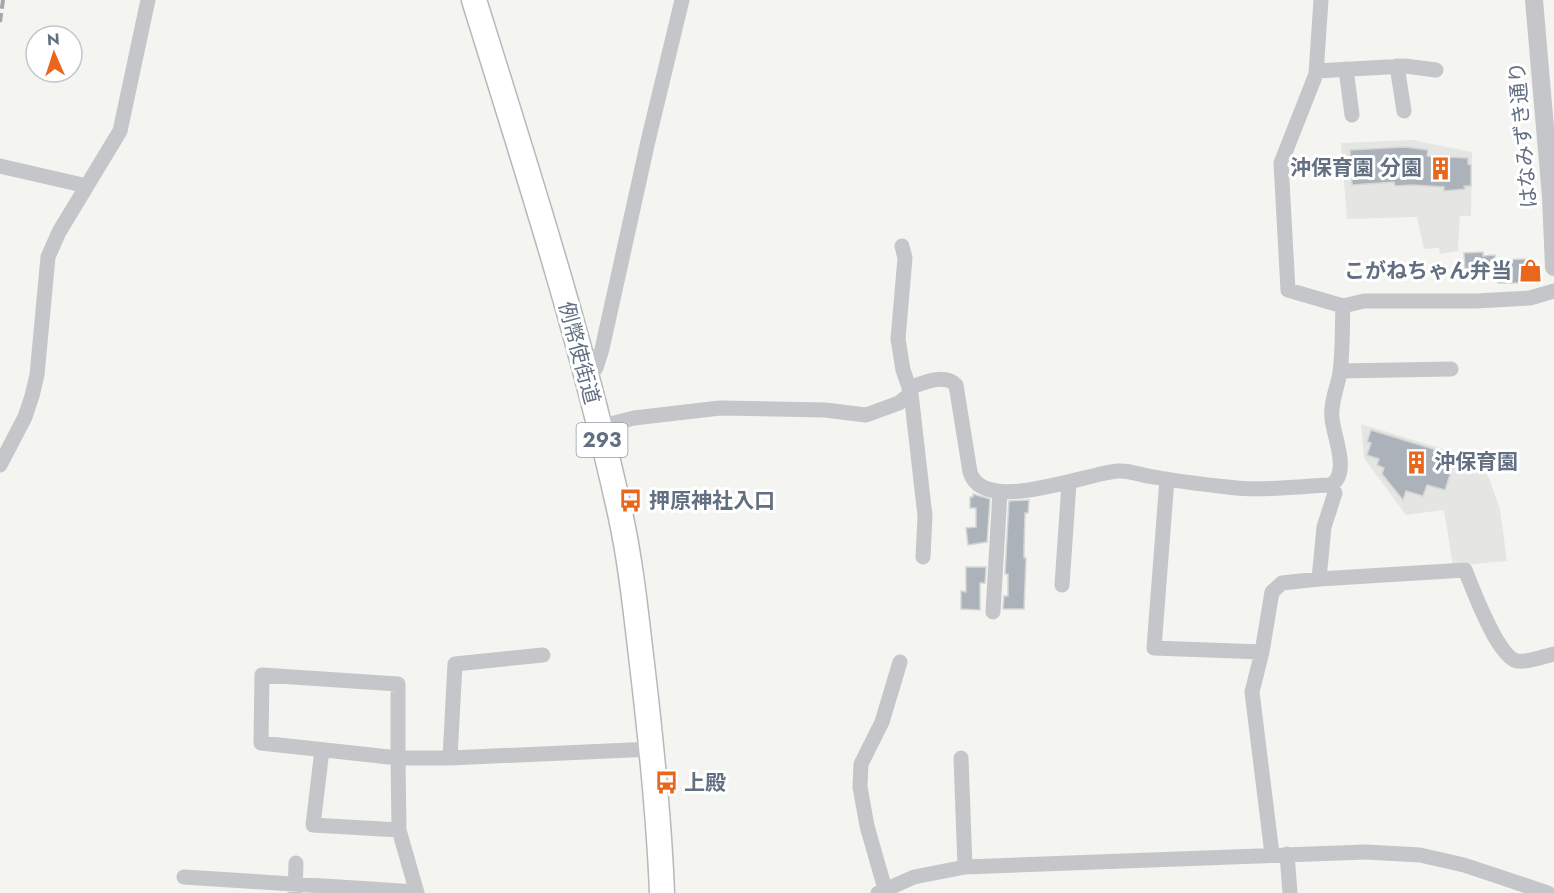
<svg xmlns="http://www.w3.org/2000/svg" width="1554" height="893" viewBox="0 0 1554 893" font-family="Jost,'Noto Sans JP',sans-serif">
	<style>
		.built { fill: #e5e6e4 }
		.building { fill: #acb2b9; stroke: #d5d6d3; stroke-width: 1.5 }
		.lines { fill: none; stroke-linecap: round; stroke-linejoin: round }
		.trunk-casing { stroke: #b6b8bb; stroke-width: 27 }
		.minor { stroke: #c4c6ca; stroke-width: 15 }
		.tertiary { stroke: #c4c6ca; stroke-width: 18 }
		.trunk { stroke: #fff; stroke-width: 24 }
		.rail { stroke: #a4a8ae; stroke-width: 4; stroke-dasharray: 9 4.5; stroke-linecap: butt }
		.labels { text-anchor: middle; stroke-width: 6; stroke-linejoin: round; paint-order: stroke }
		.shield { fill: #fff; stroke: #929ba8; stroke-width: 1.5 }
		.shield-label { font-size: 20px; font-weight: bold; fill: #637082 }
		.street-label { font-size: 21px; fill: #637082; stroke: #fff }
		.poi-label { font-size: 21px; font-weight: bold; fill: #637082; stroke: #fff; text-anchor: start }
	</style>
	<rect width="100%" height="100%" fill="#f4f5f0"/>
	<path class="built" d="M 1412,140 L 1472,152 L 1471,216 L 1460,216 L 1458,251 L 1440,254 L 1439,248 L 1424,249 L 1417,217 L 1347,219 L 1341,143 Z
		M 1361,424 L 1466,456 L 1479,462 L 1489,478 L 1500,509 L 1507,561 L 1453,566 L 1444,510 L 1406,515 L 1364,458 Z"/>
	<path class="building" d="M 1405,147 L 1428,150 L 1427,156 L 1468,158 L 1468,164 L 1471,165 L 1471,186 L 1464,186 L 1465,189 L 1444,191 L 1444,187 L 1413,185 L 1395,186 L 1394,182 L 1352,185 L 1350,150 Z
		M 1483,252 L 1483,256 L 1495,255 L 1495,260 L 1530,259 L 1530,265 L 1538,265 L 1538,283 L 1498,283 L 1497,273 L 1478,274 L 1478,271 L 1465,271 L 1464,253 Z
		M 1371,430 L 1456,456 L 1445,490 L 1427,485 L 1423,496 L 1406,491 L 1403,500 L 1382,474 L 1384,468 L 1377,465 L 1379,459 L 1367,455 L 1371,443 L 1367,442 Z
		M 973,494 L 990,499 L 987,542 L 968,545 L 966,528 L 976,527 L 976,508 L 970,508 L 970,497 L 973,497 Z
		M 1029,500 L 1028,513 L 1025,513 L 1024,548 L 1024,558 L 1026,558 L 1024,609 L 1003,609 L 1004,596 L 1008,596 L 1008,574 L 1005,574 L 1009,501 Z
		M 966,567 L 986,567 L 985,583 L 980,583 L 980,610 L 961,609 L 961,591 L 966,592 Z"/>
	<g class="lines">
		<defs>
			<path id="trunk" d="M 474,0 C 527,170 582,340 620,513 C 631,563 636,614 642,664 C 651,740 659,816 662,893"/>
		</defs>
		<use href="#trunk" class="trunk-casing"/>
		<path class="minor" d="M 1321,0 L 1316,74 L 1281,163 L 1288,290 L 1343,306 L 1364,301 L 1476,301 L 1530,298 L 1554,291
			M 1397,66 L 1404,111
			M 1346,69 L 1352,115
			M 1316,71 L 1405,66 L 1436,70
			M 0,166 L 87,186
			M 902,246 L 905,258 L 898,339 L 903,370 L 911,393
			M 1340,371 L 1451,369
			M 587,378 L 596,368 L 602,349 L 648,141 L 682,0
			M 909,388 C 923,383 944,373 956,385 L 970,472 C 983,516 1087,473 1118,471 C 1131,470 1142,476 1154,477 C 1181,482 1209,485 1236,488 C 1263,491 1303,486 1331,485 C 1351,473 1333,435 1332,418 C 1330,403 1338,386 1340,372 C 1343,350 1342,327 1343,306
			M 599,427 L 634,418 L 720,408 L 825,410 L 866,415 L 899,403 L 911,393 L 925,516 L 923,557
			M 0,465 L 25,417 L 32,396 L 37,375 L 48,257 L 59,232 L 120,131 L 148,0
			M 1167,479 L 1154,648 L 1262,652 L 1252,692 L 1272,854
			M 1331,485 L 1335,493 L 1324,527 L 1319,579 L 1465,570 C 1473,589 1497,656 1517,661 C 1527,663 1544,656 1554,654
			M 1062,585 L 1069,483
			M 993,612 L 1000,492
			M 1262,652 L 1272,592 L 1282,583 L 1319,579
			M 262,675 L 398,684 L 398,758 L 261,743 Z
			M 322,750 L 313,825 L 399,830
			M 450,758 L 652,749
			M 961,758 L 965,867
			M 1287,854 L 1290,893
			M 184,877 L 417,892
			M 885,889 L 867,826 L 860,787 L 861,764 L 882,722 L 900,662
			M 295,893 L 296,863
			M 417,893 L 399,830 L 398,758 L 450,758 L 455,664 L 543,655
			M 878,893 L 914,877 L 965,867 L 1366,852 L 1420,855 L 1464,865 L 1548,893"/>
		<path class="tertiary" d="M 1534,0 L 1551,197 L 1554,267"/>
		<use href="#trunk" class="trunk"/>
		<path class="rail" d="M 0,22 L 3,0"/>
	</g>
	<defs>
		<symbol id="building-bare" viewBox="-9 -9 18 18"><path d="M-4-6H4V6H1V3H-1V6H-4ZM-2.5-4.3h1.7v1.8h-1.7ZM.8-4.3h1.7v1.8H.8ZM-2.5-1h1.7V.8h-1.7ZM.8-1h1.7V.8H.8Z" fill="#e8671d" stroke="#fff" stroke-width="2.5" paint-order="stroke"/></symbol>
		<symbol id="shop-bare" viewBox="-9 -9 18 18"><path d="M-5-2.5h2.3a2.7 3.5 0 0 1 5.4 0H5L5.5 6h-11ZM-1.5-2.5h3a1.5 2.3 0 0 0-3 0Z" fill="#e8671d" stroke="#fff" stroke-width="2.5" paint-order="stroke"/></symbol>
		<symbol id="bus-bare" viewBox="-9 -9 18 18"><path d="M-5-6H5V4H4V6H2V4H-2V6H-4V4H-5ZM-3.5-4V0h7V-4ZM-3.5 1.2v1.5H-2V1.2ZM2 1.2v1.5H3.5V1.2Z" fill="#e8671d" stroke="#fff" stroke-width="2.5" paint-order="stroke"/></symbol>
	</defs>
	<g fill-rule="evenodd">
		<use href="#building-bare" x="1424" y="152" width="33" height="33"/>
		<use href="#shop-bare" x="1514" y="254" width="33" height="33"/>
		<use href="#building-bare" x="1400" y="446" width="33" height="33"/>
		<use href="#bus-bare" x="614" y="484" width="33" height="33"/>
		<use href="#bus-bare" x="650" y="766" width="33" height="33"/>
	</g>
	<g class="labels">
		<rect class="shield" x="576.5" y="423" width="51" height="34" rx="4.5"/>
		<g class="shield-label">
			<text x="602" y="447">293</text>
		</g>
		<g class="street-label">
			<text transform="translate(1523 135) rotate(-95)" y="7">はなみずき通り</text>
			<text transform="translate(579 353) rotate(75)" y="7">例幣使街道</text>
		</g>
		<g class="poi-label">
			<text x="1422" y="175" text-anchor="end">沖保育園 分園</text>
			<text x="1512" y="278" text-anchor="end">こがねちゃん弁当</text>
			<text x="1434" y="469">沖保育園</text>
			<text x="649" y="508">押原神社入口</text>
			<text x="684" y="790">上殿</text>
		</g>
	</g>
	<g transform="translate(54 54) rotate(357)"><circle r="28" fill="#ffffff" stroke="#c1c6cd" stroke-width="1.5"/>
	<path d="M0-4.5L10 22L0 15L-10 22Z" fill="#e8671d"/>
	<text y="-9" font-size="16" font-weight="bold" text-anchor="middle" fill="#637082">N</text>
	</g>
</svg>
